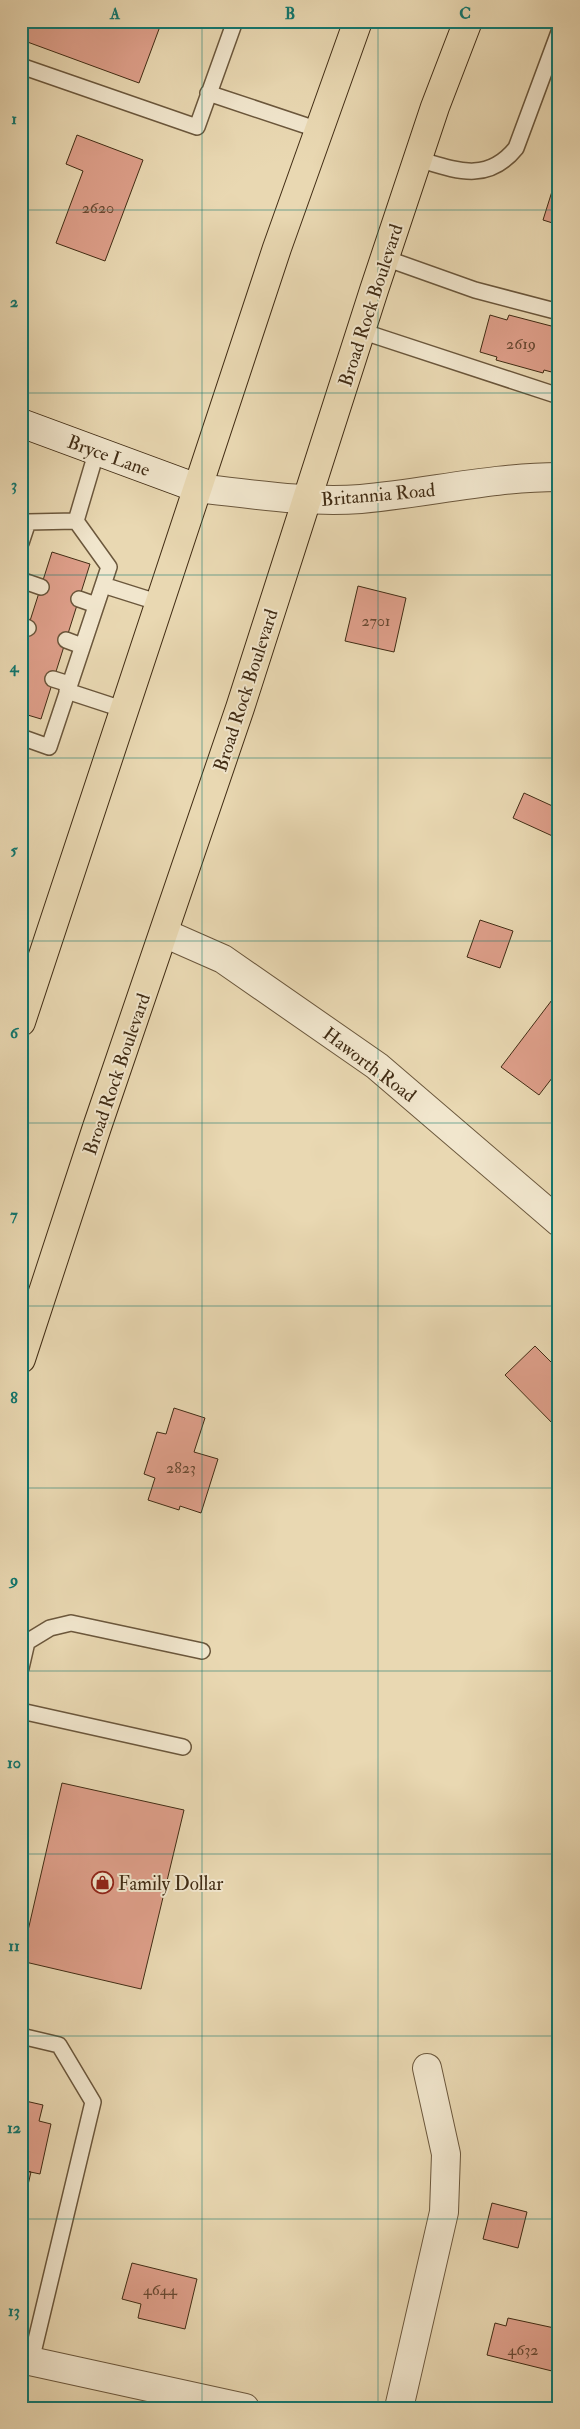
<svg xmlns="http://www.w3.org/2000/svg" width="580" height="2429" viewBox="0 0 580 2429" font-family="'IM FELL Double Pica',serif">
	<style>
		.building { fill: #de9f8a; stroke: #412c14 }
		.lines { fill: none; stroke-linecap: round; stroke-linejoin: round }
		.lane-casing { stroke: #6b573c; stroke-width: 18 }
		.street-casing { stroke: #6b573c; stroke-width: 30 }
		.secondary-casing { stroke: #412c14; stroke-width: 30 }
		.primary-casing { stroke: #412c14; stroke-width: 30 }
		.lane { stroke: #f1e6cd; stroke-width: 15 }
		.street { stroke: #f1e6cd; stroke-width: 28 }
		.secondary { stroke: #f1e6cd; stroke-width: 28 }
		.primary { stroke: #e9d8b2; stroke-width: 28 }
		.grid { fill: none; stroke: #0f766e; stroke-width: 1; stroke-opacity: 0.55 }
		.labels { text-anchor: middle; stroke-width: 4; stroke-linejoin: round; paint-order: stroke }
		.number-label { font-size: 16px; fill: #684932 }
		.street-label { font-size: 19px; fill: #412c14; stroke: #f1e6cd }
		.poi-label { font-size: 19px; fill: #412c14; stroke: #f1e6cd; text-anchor: start }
		.neatline { fill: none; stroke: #0f766e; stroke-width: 2 }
		.grid-label { font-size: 16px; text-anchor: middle; font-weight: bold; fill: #0f766e }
	</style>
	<rect width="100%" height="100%" fill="#e9d8b2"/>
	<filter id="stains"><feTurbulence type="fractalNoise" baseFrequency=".004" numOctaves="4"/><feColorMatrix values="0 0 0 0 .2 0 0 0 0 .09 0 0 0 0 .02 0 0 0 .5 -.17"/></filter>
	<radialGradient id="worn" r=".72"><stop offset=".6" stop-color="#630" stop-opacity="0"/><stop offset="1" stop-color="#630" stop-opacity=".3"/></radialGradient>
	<path class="building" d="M 28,21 L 162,21 L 139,83 L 22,40 Z
		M 77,135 L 143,160 L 105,261 L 56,243 L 83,171 L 66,164 Z
		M 559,169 L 559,225 L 543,220 Z
		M 490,315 L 507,320 L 509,315 L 555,327 L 554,332 L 559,333 L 559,374 L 544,370 L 543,373 L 496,360 L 497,357 L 480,352 Z
		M 52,552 L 90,564 L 41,719 L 21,713 L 21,649 Z
		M 358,586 L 406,598 L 394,652 L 345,641 Z
		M 524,793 L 559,809 L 559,839 L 513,818 Z
		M 480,920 L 513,931 L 500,968 L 467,957 Z
		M 555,996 L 559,998 L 559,1069 L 539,1095 L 501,1067 Z
		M 535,1346 L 559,1370 L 559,1424 L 556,1427 L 505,1375 Z
		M 174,1408 L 205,1418 L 194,1452 L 218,1459 L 201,1513 L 180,1506 L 179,1510 L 148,1500 L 155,1478 L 144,1474 L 157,1432 L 166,1434 Z
		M 62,1783 L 184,1810 L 141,1989 L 21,1961 Z
		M 21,2100 L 43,2105 L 39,2121 L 51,2124 L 40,2174 L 21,2170 Z
		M 21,2170 L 31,2172 L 21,2215 Z
		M 492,2203 L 527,2212 L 518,2248 L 483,2239 Z
		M 132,2263 L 197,2279 L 185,2329 L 138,2318 L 141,2304 L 122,2299 Z
		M 508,2318 L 559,2329 L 559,2343 L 552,2371 L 487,2355 L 495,2323 L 506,2326 Z"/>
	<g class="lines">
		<defs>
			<path id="lane" d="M 21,66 L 197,127 L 235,21
				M 208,93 L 319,130
				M 418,159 C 455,170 487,184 516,148 L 559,32
				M 385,258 L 475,290 L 559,312
				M 361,331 L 559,396
				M 76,521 L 97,450
				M 21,543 L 28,522 L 76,521
				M 21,580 L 41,587
				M 103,585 L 160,603
				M 79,599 L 96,605
				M 21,625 L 28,628
				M 66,640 L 82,646
				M 53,679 L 69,684
				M 67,691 L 125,710
				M 21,737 L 49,747 L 109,567 L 76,521
				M 21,1641 L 27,1642 L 21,1668
				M 27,1642 L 50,1628 L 71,1623 L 202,1651
				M 21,1711 L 183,1747
				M 21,2036 L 59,2045 L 93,2102 L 31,2361"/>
			<path id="street" d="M 197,488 C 252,494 307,503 361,499 C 427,493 493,477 559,477
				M 164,933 L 223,959 L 377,1066 L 559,1222
				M 21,2359 L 245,2408
				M 399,2408 L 444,2212 L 446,2154 L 427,2068"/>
			<path id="secondary" d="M 21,423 L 197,488"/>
			<path id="primary" d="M 21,1022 L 277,248 L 358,21
				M 21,1359 L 97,1127 L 240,708 L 374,290 L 435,107 L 468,21"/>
		</defs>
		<use href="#lane" class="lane-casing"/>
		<use href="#street" class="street-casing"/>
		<use href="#secondary" class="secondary-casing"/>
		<use href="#primary" class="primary-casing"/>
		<use href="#lane" class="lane"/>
		<use href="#street" class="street"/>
		<use href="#secondary" class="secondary"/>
		<use href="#primary" class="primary"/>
	</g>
	<path class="grid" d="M 202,21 L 202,2408M 378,21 L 378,2408M 21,210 L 559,210M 21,393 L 559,393M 21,575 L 559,575M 21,758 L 559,758M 21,941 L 559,941M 21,1123 L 559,1123M 21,1306 L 559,1306M 21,1488 L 559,1488M 21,1671 L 559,1671M 21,1854 L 559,1854M 21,2036 L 559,2036M 21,2219 L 559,2219"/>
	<defs>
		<symbol id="shop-ring" viewBox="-11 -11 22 22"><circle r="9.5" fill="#f1e6cd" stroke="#8f2418" stroke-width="1.5"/><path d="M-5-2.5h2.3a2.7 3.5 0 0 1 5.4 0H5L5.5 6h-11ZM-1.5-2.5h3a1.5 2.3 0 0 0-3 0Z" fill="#8f2418"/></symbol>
	</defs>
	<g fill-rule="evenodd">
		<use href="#shop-ring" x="90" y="1870" width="25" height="25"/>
	</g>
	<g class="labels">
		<g class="number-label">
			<text x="98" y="213">2620</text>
			<text x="521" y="349">2619</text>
			<text x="376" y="626">2701</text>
			<text x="181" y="1473">2823</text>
			<text x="160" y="2295">4644</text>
			<text x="523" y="2355">4632</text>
		</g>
		<g class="street-label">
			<text transform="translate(370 305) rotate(-72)" y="7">Broad Rock Boulevard</text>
			<text transform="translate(109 455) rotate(20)" y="7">Bryce Lane</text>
			<text transform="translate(378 494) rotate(-5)" y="7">Britannia Road</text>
			<text transform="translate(245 690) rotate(-72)" y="7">Broad Rock Boulevard</text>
			<text transform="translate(370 1064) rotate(37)" y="7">Haworth Road</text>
			<text transform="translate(116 1074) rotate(-71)" y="7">Broad Rock Boulevard</text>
		</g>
		<g class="poi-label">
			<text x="118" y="1890">Family Dollar</text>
		</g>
	</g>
	<rect width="580" height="2429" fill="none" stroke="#e9d8b2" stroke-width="55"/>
	<rect x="28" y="28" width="524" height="2374" class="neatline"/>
	<g class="grid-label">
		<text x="115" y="19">A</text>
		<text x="290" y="19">B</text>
		<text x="465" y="19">C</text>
		<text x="14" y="124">1</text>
		<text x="14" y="307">2</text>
		<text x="14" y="490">3</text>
		<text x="14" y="672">4</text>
		<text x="14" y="855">5</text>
		<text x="14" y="1038">6</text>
		<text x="14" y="1220">7</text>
		<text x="14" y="1403">8</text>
		<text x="14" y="1585">9</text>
		<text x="14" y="1768">10</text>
		<text x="14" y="1951">11</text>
		<text x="14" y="2133">12</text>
		<text x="14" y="2316">13</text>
	</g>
	<rect width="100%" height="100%" filter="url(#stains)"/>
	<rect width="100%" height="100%" fill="url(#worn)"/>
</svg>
